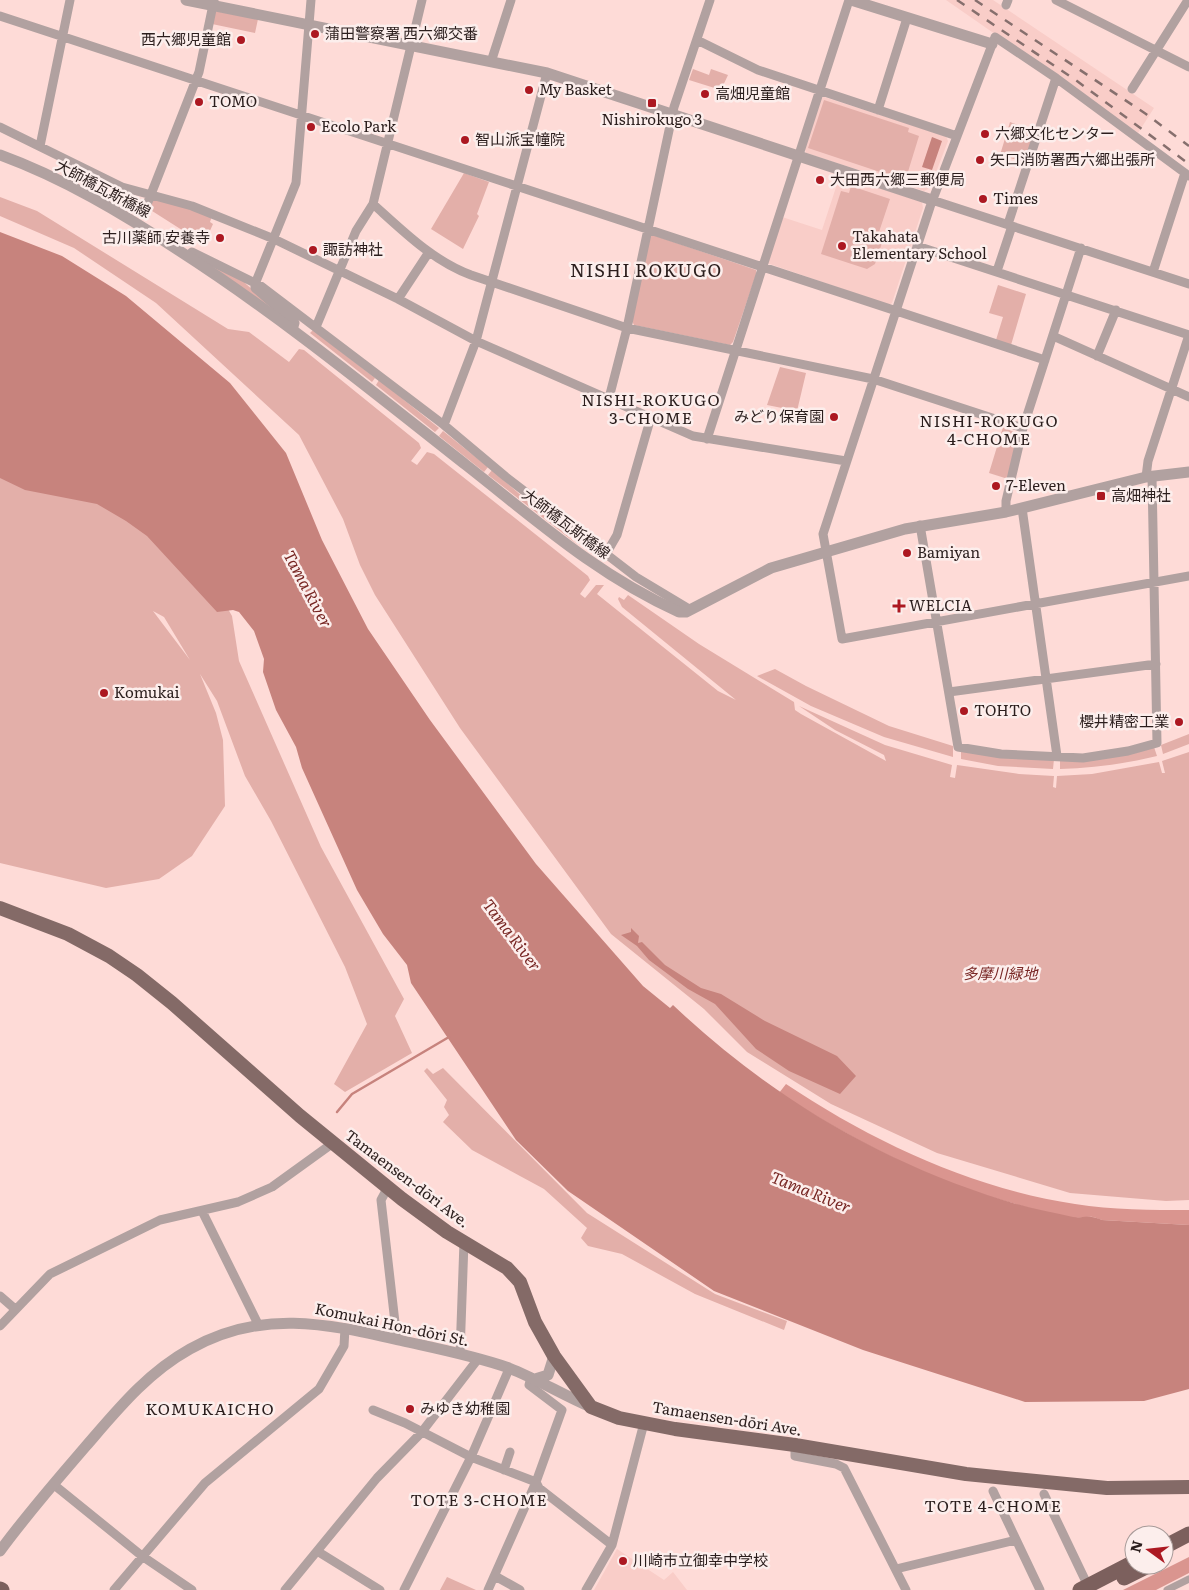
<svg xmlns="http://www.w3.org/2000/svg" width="1189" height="1590" viewBox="0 0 1189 1590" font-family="Literata,'Noto Sans JP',serif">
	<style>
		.built { fill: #f9cdc8 }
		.green { fill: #e3afa9; fill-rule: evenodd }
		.forest { fill: #da958f }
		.water { fill: #c7837d }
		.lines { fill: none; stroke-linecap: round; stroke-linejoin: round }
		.stream { stroke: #c7837d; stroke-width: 2.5 }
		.pedestrian { stroke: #b1a1a0; stroke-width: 7 }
		.minor { stroke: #b1a1a0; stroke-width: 9 }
		.tertiary { stroke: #b1a1a0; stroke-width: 11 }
		.primary { stroke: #846a67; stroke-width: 14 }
		.trunk { stroke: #7c605d; stroke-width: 15 }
		.rail { stroke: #866f6d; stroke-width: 2.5; stroke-dasharray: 9 9; stroke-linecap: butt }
		.poi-dot { fill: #ac1821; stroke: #fceeec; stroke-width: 2 }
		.labels { text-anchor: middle; stroke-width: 5; stroke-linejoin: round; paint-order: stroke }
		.poi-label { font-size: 15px; fill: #2b1e1d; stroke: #fceeec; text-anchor: start }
		.street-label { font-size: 15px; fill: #2b1e1d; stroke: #fceeec }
		.park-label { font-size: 15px; font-style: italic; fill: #7a2826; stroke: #fceeec }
		.neighbourhood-label { font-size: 16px; letter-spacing: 1px; fill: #2b1e1d; stroke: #fceeec }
		.water-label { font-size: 16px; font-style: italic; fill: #772623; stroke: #fceeec }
		.quarter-label { font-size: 18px; letter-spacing: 1px; fill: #2b1e1d; stroke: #fceeec }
	</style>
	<rect width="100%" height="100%" fill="#fedbd7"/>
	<path class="built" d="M 946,0 L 993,0 L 1154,108 L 1138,133 Z
		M 824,97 L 946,136 L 948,141 L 930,188 L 924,191 L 806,153 L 805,149 L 821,98 Z
		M 840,175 L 922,202 L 923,208 L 892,303 L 889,305 L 767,263 L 782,217 L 822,230 Z
		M 617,1549 L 664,1580 L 673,1572 L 687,1590 L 594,1590 Z"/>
	<path class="green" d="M 215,11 L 258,19 L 255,33 L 212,24 Z
		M 693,69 L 709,75 L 711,69 L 728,75 L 721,90 L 689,80 Z
		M 824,100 L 909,128 L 908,132 L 919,136 L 907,175 L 901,179 L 808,148 Z
		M 1010,122 L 1035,131 L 1024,162 L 1000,155 Z
		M 464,173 L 489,182 L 477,214 L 479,216 L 463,249 L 431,229 Z
		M 851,186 L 890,199 L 876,241 L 882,243 L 875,264 L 867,269 L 821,254 L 841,191 L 849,193 Z
		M 0,197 L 37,211 L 228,329 L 249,332 L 289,362 L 299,349 L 304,350 L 419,443 L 421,448 L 411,461 L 417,465 L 427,452 L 434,454 L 588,576 L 590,580 L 580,594 L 585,598 L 596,585 L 604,585 L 597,594 L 718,691 L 736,700 L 622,607 L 618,599 L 619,597 L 624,600 L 628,595 L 699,644 L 794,702 L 795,710 L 801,714 L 886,761 L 884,755 L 835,730 L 799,706 L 885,745 L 952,765 L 950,777 L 955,778 L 957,765 L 1019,774 L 1054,776 L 1053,787 L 1056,788 L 1057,776 L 1092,774 L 1159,762 L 1162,773 L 1165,773 L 1162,761 L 1189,752 L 1189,1200 L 1166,1201 L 1070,1193 L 937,1153 L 831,1104 L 747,1052 L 704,1009 L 611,934 L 460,728 L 375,595 L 360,565 L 343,519 L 299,435 L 156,303 L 74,248 L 0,216 Z
		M 153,198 L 212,216 L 210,222 L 213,224 L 204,244 L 149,209 Z
		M 653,235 L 756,270 L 756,275 L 733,342 L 730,345 L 634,325 L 632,321 L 650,237 Z
		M 209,264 L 243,280 L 246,284 L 290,322 Z
		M 998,285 L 1026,294 L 1011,345 L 996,340 L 1003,317 L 989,313 Z
		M 313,330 L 375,378 L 372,382 L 310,333 Z
		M 780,367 L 806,373 L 797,411 L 767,405 Z
		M 379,380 L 439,428 L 435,432 L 376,385 Z
		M 0,397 L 197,555 L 232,616 L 239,661 L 321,847 L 404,999 L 395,1016 L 412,1053 L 345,1092 L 334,1084 L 367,1024 L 345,967 L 271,821 L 245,776 L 217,701 L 200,674 L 216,713 L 223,740 L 225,806 L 192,856 L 159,879 L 106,888 L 0,863 ZM 153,611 L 164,617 L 190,660 Z
		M 1003,427 L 1018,434 L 1008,479 L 989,473 Z
		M 443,431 L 488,467 L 484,472 L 439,436 Z
		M 492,470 L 578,545 L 488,475 Z
		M 775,669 L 806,686 L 889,726 L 953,746 L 953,757 L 884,737 L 811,706 L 757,676 Z
		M 1189,734 L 1189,744 L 1163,754 L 1161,745 Z
		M 1154,747 L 1157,756 C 1125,764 1092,768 1060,769 L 1060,759 L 1102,759 Z
		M 961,751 L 1054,759 L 1053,769 L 998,766 L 961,759 Z
		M 427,1068 L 433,1074 L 443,1068 L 587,1213 L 715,1294 L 787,1321 L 784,1330 L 695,1294 L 622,1254 L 588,1246 L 581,1238 L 587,1228 L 544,1189 L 472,1150 L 443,1122 L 449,1115 L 444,1107 L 447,1100 L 424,1071 Z
		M 447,1577 L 476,1590 L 440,1590 Z"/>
	<path class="forest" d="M 786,1084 C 871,1141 973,1189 1075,1204 C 1112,1210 1152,1210 1189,1210 L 1189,1225 L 1102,1220 C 1089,1215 1088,1217 1076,1218 C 1064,1218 1019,1205 1005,1201 C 924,1178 850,1138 779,1093 Z
		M 1189,1557 L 1189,1573 L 1156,1590 L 1123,1590 Z"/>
	<path class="water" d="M 932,137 L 942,141 L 932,170 L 922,167 Z
		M 0,232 L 62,256 L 126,296 L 230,383 L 286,453 L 322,540 L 368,629 L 430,720 L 536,864 L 643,986 L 670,1008 L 673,1005 C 768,1095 878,1161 1003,1200 C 1025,1207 1049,1212 1073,1217 C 1084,1219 1085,1213 1102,1220 L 1189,1225 L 1189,1389 L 1144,1401 L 1025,1402 L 863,1350 L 714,1291 L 568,1191 L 516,1140 L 411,983 L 407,965 L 383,934 L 357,890 L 302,768 L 296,747 L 276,710 L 263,672 L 264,659 L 254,631 L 239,612 L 233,610 L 217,612 L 147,536 L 126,521 L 97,504 L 25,490 L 0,478 Z
		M 631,928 L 639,936 L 638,943 L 642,942 L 665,965 L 701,988 L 721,994 L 765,1021 L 837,1056 L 856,1076 L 840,1094 L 789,1071 L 756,1049 L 715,1004 L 688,989 L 649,960 L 637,946 L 621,935 L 631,932 Z"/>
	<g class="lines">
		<path class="stream" d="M 337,1112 L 352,1094 L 449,1037"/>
		<path class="pedestrian" d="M 1167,1590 L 1189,1579"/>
		<path class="minor" d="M 1056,0 L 1189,67
			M 1006,5 L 1008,0
			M 0,16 L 1045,360
			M 697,40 L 758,70 L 957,136
			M 491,62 L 511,0
			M 1132,89 L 1188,0
			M 878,110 L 907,18
			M 0,127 L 122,187 L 192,206 L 274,239 L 398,299 L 476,341 L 693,436 L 846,461
			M 40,146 L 70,0
			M 1189,176 L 1056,78 L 995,37 L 930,207 L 823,534 L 842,639 L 1189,576
			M 932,200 L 1189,284
			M 373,204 C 403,231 433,261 471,275 L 627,328 L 873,379 L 1023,428
			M 146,207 L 199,72 L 214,0
			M 1008,224 L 1056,78
			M 917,246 L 1189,335
			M 188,256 L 192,252 L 261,286 L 444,425 L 506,477 L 636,577 L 691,610
			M 997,271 L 1012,226
			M 1153,272 L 1185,173
			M 398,299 L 429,252
			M 316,327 L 356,231 L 373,204 L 422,0
			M 293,330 L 295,323 L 255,288 L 255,284 L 296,183 L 311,0
			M 1053,336 L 1189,397
			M 1097,356 L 1116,310
			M 609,398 L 627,328 L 674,107 L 710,0
			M 444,425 L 476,341 L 547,73
			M 707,439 L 849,0
			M 1146,477 L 1148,461 L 1189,335
			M 1022,508 L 1057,756
			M 1006,512 L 1006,501 L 1023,428 L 1081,248
			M 920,525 L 958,747 L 1001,754 L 1083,758 L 1128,751 L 1157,743 L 1152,476
			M 606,554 L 617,535 L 651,417
			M 949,692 L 1156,664
			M 388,1187 L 381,1200 L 397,1340
			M 202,1211 L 259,1326
			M 0,1296 L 15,1309
			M 0,1326 L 50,1274 L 160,1220 L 238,1202 L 272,1187 L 333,1143
			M 460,1354 L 464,1242
			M 373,1410 L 405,1423 L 471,1457 L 536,1482 L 539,1488 L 612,1545
			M 795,1445 L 795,1456 L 836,1464 L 844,1468 L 906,1590
			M 504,1470 L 510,1452
			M 53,1484 L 142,1556 L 192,1590
			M 993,1491 L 1040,1590
			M 1044,1494 L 1088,1586
			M 317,1551 L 380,1590
			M 896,1569 L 1016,1540
			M 495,1576 L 520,1590
			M 114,1590 L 205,1483 L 319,1389 L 344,1346 L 345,1328
			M 285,1590 L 377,1478 L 421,1433 L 478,1359
			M 404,1590 L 471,1457 L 509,1369
			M 488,1590 L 536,1482 L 562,1410 L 529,1385 L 531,1377
			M 586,1590 L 612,1545 L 644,1423"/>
		<path class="tertiary" d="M 186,0 L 547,73 L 932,200
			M 851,0 L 992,44
			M 0,155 C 63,178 122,213 178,250 C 279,315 372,391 466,465 C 536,520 597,575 679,612 L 686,612 L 771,568 L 905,529 L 1006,512 L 1146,477 L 1189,472
			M 535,1379 L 548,1375 L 554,1356
			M 0,1551 C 27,1514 57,1480 86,1446 C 118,1409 147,1373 190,1349 C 263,1308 328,1324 403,1341 C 439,1349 475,1356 509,1368 C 537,1379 563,1395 591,1407"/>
		<path class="primary" d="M 0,908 L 68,934 L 109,956 L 137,975 L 172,1003 L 300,1116 L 402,1199 L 447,1232 L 507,1268 L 520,1282 L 535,1322 L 554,1356 L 591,1407 L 619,1418 L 675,1429 L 795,1445 L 966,1474 L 1107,1488 L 1189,1487"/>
		<path class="trunk" d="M 1164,1547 L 1189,1534
			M 1124,1578 L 1150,1565
			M 0,1589 L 2,1590
			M 1080,1590 L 1134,1562"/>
		<path class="rail" d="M 957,0 L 1077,81 L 1189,164
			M 975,0 L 1146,114 L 1189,146"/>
	</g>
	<g class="poi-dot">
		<circle cx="315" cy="34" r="5"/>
		<circle cx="241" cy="40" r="5"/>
		<circle cx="529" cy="90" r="5"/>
		<circle cx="705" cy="94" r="5"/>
		<circle cx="199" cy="102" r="5"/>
		<rect x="647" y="98" width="10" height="10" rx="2.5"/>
		<circle cx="311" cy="127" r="5"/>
		<circle cx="985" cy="134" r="5"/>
		<circle cx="465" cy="140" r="5"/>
		<circle cx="980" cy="160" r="5"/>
		<circle cx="820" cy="180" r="5"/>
		<circle cx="983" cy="199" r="5"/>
		<circle cx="220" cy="238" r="5"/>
		<circle cx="842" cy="246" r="5"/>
		<circle cx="313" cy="250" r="5"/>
		<circle cx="834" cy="417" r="5"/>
		<circle cx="996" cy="486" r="5"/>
		<rect x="1096" y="491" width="10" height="10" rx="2.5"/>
		<circle cx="907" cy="553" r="5"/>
		<path d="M896.5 598.5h5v5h5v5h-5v5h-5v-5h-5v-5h5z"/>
		<circle cx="104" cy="693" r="5"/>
		<circle cx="964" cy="711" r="5"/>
		<circle cx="1179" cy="722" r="5"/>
		<circle cx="410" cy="1409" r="5"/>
		<circle cx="623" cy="1561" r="5"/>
	</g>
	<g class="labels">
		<g class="poi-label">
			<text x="325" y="39">蒲田警察署 西六郷交番</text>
			<text x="231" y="45" text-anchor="end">西六郷児童館</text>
			<text x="539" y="95">My Basket</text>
			<text x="715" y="99">高畑児童館</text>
			<text x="209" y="107">TOMO</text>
			<text x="652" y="125" text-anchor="middle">Nishirokugo 3</text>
			<text x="321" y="132">Ecolo Park</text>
			<text x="995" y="139">六郷文化センター</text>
			<text x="475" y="145">智山派宝幢院</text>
			<text x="990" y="165">矢口消防署西六郷出張所</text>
			<text x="830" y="185">大田西六郷三郵便局</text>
			<text x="993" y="204">Times</text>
			<text x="852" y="242">Takahata<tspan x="852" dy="17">Elementary School</tspan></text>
			<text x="210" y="243" text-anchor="end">古川薬師 安養寺</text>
			<text x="323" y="255">諏訪神社</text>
			<text x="824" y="422" text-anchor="end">みどり保育園</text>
			<text x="1006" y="491">7-Eleven</text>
			<text x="1111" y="501">高畑神社</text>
			<text x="917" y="558">Bamiyan</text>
			<text x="909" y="611">WELCIA</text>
			<text x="114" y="698">Komukai</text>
			<text x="974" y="716">TOHTO</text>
			<text x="1169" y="727" text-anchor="end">櫻井精密工業</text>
			<text x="420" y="1414">みゆき幼稚園</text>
			<text x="633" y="1566">川崎市立御幸中学校</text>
		</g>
		<g class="street-label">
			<text transform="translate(103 189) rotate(28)" y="5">大師橋瓦斯橋線</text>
			<text transform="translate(566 524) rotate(37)" y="5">大師橋瓦斯橋線</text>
			<text transform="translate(407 1179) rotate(37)" y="5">Tamaensen-dōri Ave.</text>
			<text transform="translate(392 1325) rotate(12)" y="5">Komukai Hon-dōri St.</text>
			<text transform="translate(727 1419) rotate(9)" y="5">Tamaensen-dōri Ave.</text>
		</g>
		<g class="park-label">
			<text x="1000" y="979">多摩川緑地</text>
		</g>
		<g class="neighbourhood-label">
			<text x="651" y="406">NISHI-ROKUGO<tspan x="651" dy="18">3-CHOME</tspan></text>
			<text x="989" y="427">NISHI-ROKUGO<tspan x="989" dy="18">4-CHOME</tspan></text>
			<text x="210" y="1415">KOMUKAICHO</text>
			<text x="479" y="1506">TOTE 3-CHOME</text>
			<text x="993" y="1512">TOTE 4-CHOME</text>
		</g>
		<g class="water-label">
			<text transform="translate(308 589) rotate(62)" y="6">Tama River</text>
			<text transform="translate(512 935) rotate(53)" y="6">Tama River</text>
			<text transform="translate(811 1192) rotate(22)" y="6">Tama River</text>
		</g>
		<g class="quarter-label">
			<text x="646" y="277">NISHI ROKUGO</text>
		</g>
	</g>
	<g transform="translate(1149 1550) rotate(285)"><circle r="24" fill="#fceeec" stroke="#a89b99"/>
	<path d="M0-4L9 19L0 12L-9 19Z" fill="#ac1821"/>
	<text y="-8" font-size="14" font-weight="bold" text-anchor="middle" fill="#2b1e1d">N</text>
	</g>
</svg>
